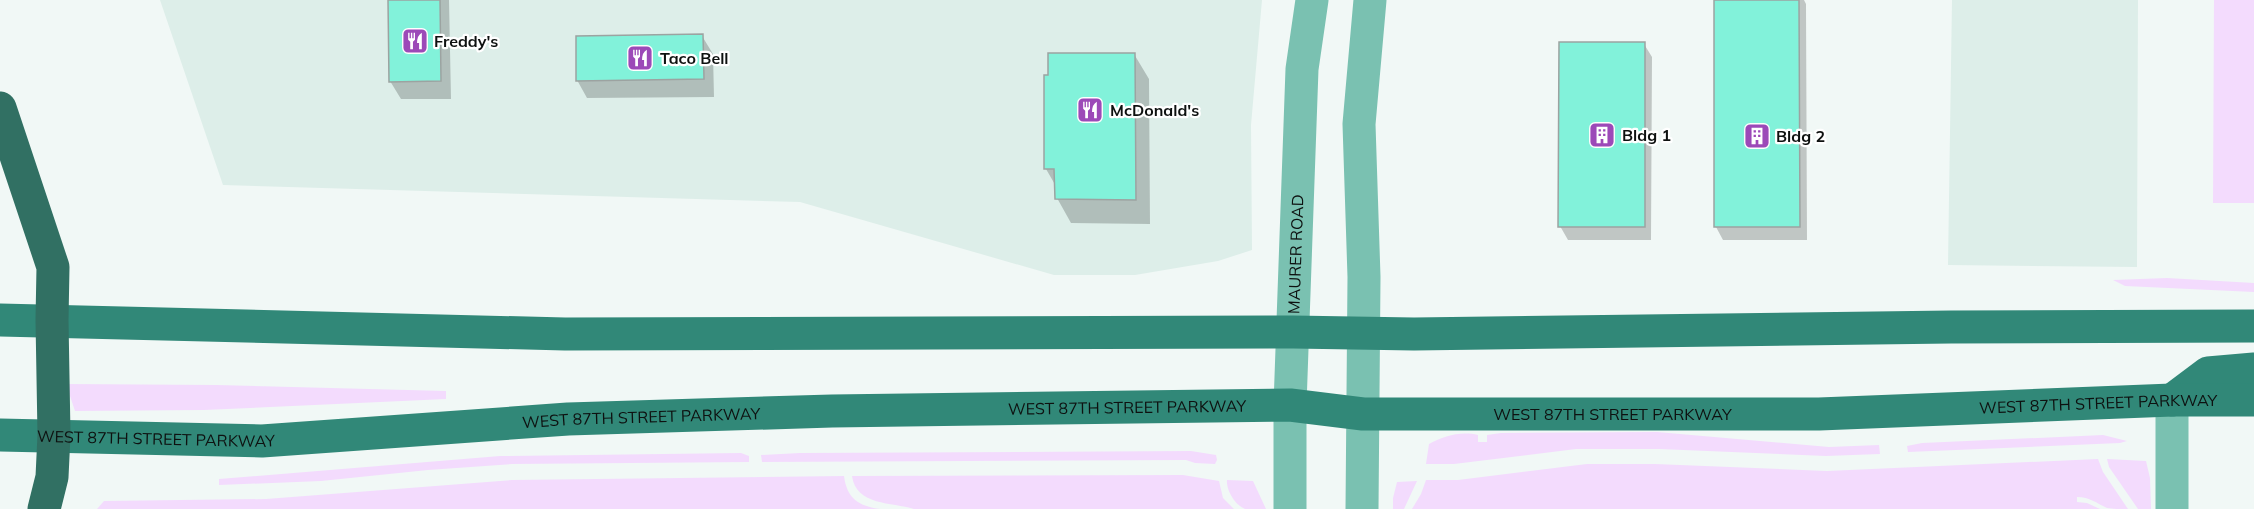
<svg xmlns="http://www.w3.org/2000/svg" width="2254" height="509" viewBox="0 0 2254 509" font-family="Mulish,sans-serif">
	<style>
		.built { fill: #ddeee9 }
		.green { fill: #f3dbfd }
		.shadow { fill: #0003 }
		.building { fill: #82f2da; stroke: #9ca3a1; stroke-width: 1.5 }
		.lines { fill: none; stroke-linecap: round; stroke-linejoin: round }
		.minor { stroke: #7ac1b1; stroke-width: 33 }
		.major { stroke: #318878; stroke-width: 33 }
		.highway { stroke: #317063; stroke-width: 33 }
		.labels { text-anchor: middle; stroke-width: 4.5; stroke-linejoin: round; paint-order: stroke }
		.poi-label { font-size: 16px; font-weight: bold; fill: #0e1110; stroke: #fff; text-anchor: start }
		.street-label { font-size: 16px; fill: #0e1110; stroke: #fff }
	</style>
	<rect width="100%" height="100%" fill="#f1f8f6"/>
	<path class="built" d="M 160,0 L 1262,0 L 1251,125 L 1252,250 L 1218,261 L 1135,275 L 1054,275 L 800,202 L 223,185 Z
		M 1952,0 L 2138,0 L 2137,267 L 1948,265 Z"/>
	<path class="green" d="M 2214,0 L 2254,0 L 2254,203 L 2213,203 Z
		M 2167,278 L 2254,283 L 2254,292 L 2125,286 L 2113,280 Z
		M 66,384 L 217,385 L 446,391 L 446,399 L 204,410 L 75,411 Z
		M 1657,432 L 1829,447 L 1879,445 L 1880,454 L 1826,456 L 1659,449 L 1576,449 L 1454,464 L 1426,464 L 1429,444 C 1444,436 1460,431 1478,435 L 1478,442 L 1487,442 L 1487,435 L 1501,433 Z
		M 2103,435 L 2127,441 L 2120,443 L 1908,452 L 1907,446 L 1922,443 Z
		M 1191,451 L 1216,455 L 1217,460 L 1215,464 L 1195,463 L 1186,460 L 762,462 L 761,455 L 800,453 Z
		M 741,453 L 749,456 L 749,462 L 512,464 L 428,470 L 321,481 L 219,485 L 219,479 L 500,456 Z
		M 2098,459 L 2103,472 L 2128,509 C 2121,509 2112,509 2107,508 C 2096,503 2090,497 2077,497 L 2077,502 L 2087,503 L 2100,509 L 1412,509 L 1421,494 L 1426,480 L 1458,480 L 1587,464 L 1655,464 L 1827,471 Z
		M 2107,459 L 2146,461 L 2150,478 L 2151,509 L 2138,509 L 2109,467 Z
		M 1183,475 L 1219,481 L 1223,498 L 1234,509 L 914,509 C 892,502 856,506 852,476 Z
		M 844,476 C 847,499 859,506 880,509 L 97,509 L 104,501 L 266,499 L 512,480 Z
		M 1227,480 L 1253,481 L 1266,509 C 1260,509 1250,509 1245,509 C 1235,505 1226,490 1227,480 Z
		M 1417,481 L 1404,509 L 1393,509 L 1393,498 L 1397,482 Z"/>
	<path class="shadow" d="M 389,0 L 449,0 L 451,99 L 401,99 L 390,81 Z
		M 1715,0 L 1804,0 L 1806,4 L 1807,240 L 1723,240 L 1716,227 Z
		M 702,36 L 713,54 L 714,97 L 587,98 L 577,80 Z
		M 1644,44 L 1652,57 L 1651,240 L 1568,240 L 1560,226 Z
		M 1134,54 L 1149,79 L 1150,224 L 1071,223 L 1057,198 L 1057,188 L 1046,169 Z"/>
	<path class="building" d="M 388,0 L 440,0 L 441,81 L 389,82 Z
		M 1714,0 L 1799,0 L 1800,227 L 1714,227 Z
		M 703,34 L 704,79 L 576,81 L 576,36 Z
		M 1559,42 L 1645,42 L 1645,227 L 1558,227 Z
		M 1048,53 L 1135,53 L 1136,200 L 1055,199 L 1054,169 L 1044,169 L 1044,75 L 1048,75 Z"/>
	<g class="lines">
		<g class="minor">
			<path id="s1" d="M 1290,509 L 1290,405 L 1302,69 L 1312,0"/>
			<path d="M 1362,509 L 1364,277 L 1359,124 L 1370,0"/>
			<path d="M 2172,509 L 2172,400"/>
		</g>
		<g class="major">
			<path d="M 0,320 L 565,334 L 1293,332 L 1414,334 L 1951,327 L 2254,326"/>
			<path d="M 2172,400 L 2208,373 L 2254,369"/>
			<path id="s2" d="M 0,435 L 262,441 L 568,419 L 832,411 L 1290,405 L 1363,414 L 1819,414 L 2172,400 L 2254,400"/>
		</g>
		<path class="highway" d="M 0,108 L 53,267 L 52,320 L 54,435 L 52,477 L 44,509"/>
	</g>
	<defs>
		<symbol id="restaurant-square" viewBox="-11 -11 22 22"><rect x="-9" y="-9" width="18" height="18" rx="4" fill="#9c49b8" stroke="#fff"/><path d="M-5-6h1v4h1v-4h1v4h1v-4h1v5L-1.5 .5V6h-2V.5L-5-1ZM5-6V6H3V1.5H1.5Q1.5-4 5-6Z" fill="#fff"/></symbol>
		<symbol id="building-square" viewBox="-11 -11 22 22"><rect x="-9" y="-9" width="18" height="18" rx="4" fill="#9c49b8" stroke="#fff"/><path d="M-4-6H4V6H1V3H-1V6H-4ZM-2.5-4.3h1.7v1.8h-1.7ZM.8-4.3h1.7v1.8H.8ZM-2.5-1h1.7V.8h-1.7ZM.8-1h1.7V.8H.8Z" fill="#fff"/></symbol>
	</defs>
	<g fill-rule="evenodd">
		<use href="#restaurant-square" x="400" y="26" width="30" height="30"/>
		<use href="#restaurant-square" x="625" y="43" width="30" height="30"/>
		<use href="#restaurant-square" x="1075" y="95" width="30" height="30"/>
		<use href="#building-square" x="1587" y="120" width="30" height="30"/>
		<use href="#building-square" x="1742" y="121" width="30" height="30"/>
	</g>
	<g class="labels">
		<g class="poi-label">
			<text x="434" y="47">Freddy's</text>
			<text x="660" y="64">Taco Bell</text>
			<text x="1110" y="116">McDonald's</text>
			<text x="1622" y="141">Bldg 1</text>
			<text x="1776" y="142">Bldg 2</text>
		</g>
		<g class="street-label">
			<text dy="6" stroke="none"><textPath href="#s1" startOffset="255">MAURER ROAD</textPath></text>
			<text dy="6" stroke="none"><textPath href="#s2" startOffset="2100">WEST 87TH STREET PARKWAY</textPath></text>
			<text dy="6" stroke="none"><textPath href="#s2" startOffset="1128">WEST 87TH STREET PARKWAY</textPath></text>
			<text dy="6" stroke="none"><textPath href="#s2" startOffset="1614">WEST 87TH STREET PARKWAY</textPath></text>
			<text dy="6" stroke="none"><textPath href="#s2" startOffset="642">WEST 87TH STREET PARKWAY</textPath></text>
			<text dy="6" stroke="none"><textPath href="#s2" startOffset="156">WEST 87TH STREET PARKWAY</textPath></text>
		</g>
	</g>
</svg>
